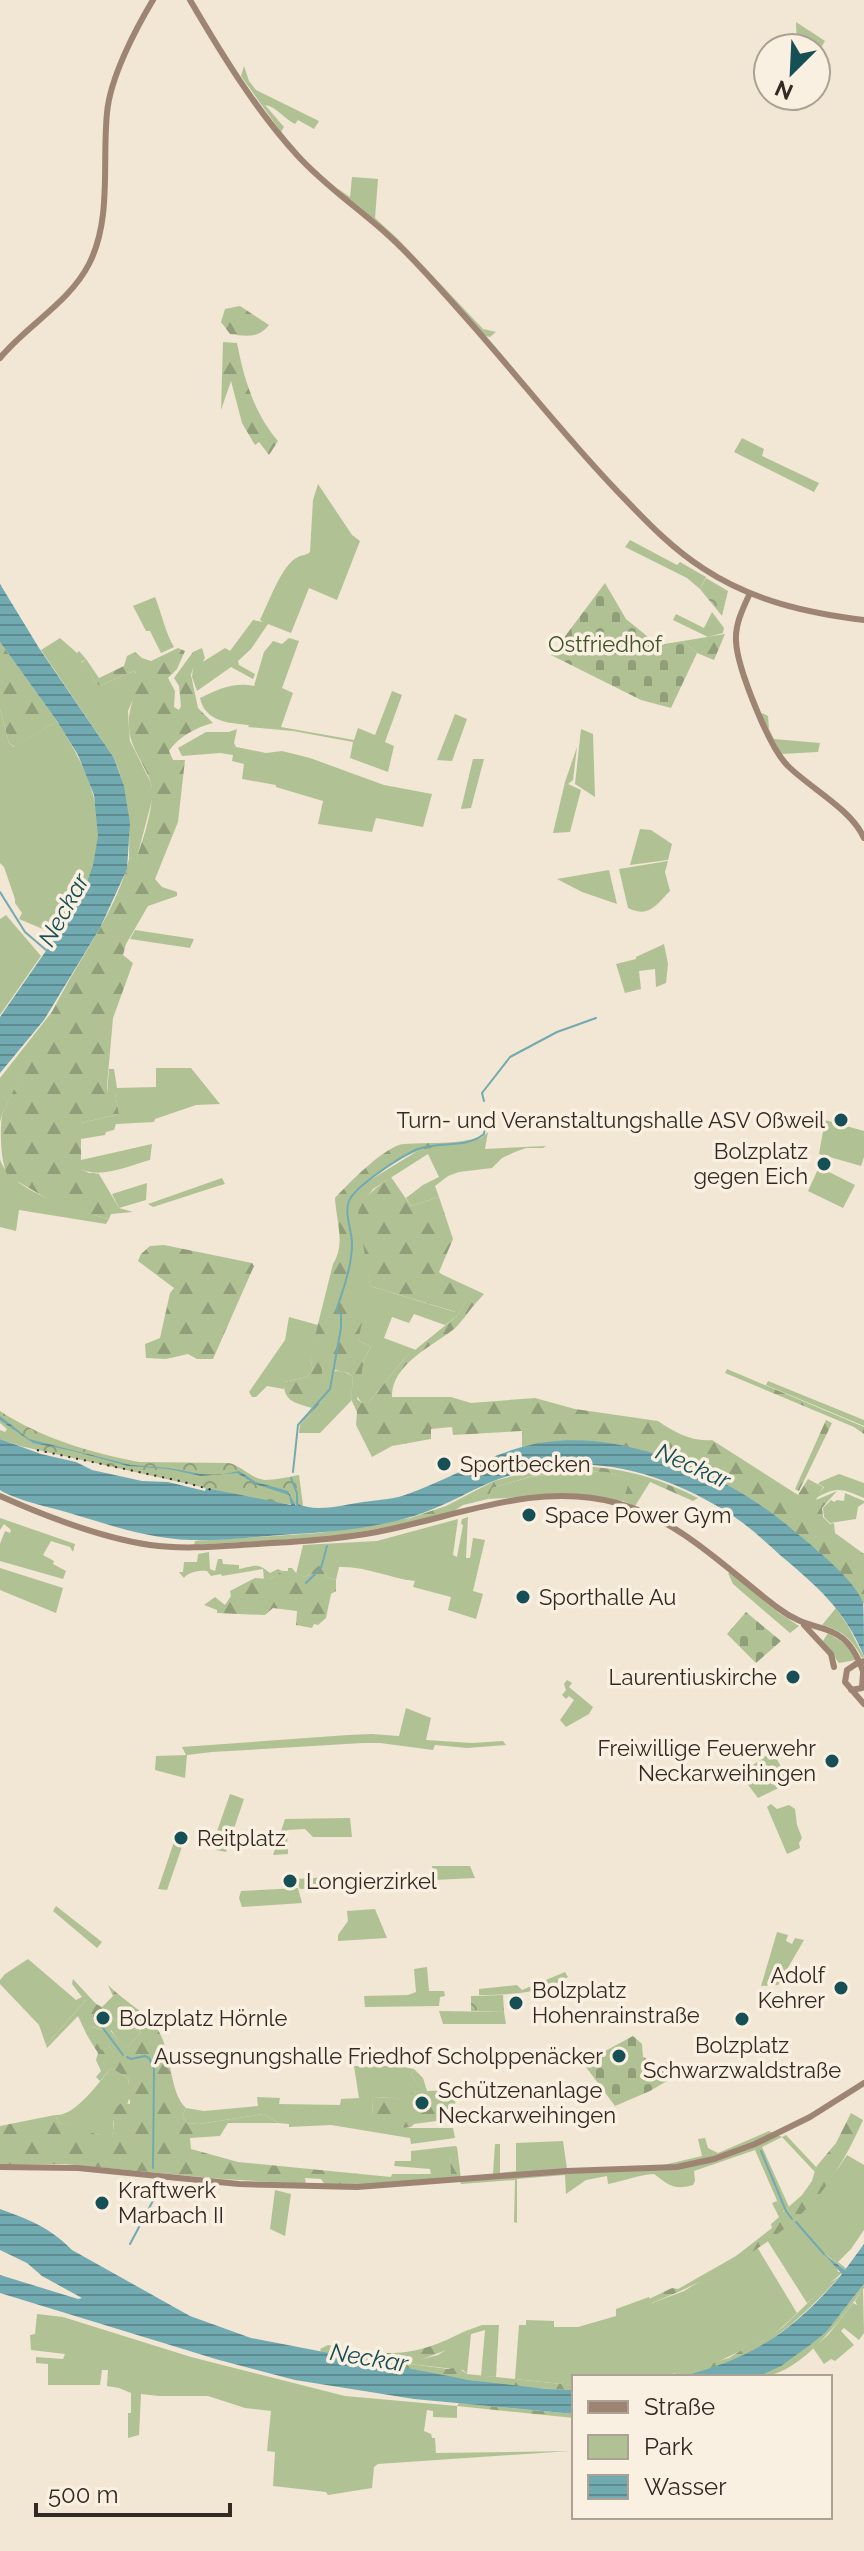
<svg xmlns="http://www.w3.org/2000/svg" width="864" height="2551" viewBox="0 0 864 2551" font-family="Raleway,sans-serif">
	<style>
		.green { fill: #b0c294 }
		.forest { fill: url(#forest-firs) }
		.cemetery { fill: url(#cemetery-stones) }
		.park { fill: url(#park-crowns) }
		.water { fill: url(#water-rules) }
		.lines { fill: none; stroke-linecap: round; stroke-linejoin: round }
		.stream { stroke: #72aab1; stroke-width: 2 }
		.secondary { stroke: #9e8472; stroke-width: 6 }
		.rail { stroke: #342a24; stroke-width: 2; stroke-dasharray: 2 6; stroke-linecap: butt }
		.secondary-bridge { stroke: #9e8472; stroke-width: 6 }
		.poi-dot { fill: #174f57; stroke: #faf0e1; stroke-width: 3 }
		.labels { text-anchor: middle; stroke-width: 7; stroke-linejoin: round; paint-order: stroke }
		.park-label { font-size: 22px; fill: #405326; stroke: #faf0e1 }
		.poi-label { font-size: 22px; fill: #342a24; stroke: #faf0e1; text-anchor: start }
		.water-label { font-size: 24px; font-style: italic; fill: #174f57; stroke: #faf0e1 }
	</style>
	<defs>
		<pattern id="forest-firs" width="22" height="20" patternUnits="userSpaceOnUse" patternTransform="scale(2)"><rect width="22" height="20" fill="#b0c294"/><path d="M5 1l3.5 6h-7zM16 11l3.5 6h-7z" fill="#909e79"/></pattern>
		<pattern id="cemetery-stones" width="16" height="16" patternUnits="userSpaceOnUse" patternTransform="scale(2)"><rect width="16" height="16" fill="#b0c294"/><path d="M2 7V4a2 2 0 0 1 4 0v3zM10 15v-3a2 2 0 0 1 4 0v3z" fill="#909e79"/></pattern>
		<pattern id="park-crowns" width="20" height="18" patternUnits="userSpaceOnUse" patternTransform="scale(2)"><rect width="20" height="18" fill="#b0c294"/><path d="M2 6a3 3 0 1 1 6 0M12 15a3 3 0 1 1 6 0" fill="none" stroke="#909e79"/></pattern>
		<pattern id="water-rules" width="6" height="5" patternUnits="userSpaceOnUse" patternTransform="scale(2)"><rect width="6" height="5" fill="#72aab1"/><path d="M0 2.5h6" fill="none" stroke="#5e8b90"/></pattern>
	</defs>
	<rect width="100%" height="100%" fill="#f2e6d4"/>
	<path class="green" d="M 796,22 L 825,41 L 816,56 L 816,48 L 797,48 Z
		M 244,66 L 249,81 L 256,90 L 319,121 L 314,129 L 298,120 L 295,124 C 284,119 276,106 265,105 L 284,127 L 281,132 L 241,76 Z
		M 352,177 L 378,179 L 375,218 L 398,239 L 483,329 L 496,332 L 490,337 L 485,336 L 413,258 L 337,188 L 350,197 Z
		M 742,438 L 764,449 L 762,456 L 819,483 L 814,492 L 734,452 Z
		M 318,484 L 352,535 L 360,541 L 337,600 L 309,588 L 291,633 L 268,624 L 251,649 L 238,661 L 239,665 L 255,674 L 253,679 L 231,667 L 197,691 L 192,677 L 193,668 L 225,648 L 230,651 L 253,620 L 263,622 L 260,620 C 268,604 282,564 298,557 C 302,555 307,555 310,552 L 313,500 Z
		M 630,540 L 677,565 L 680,562 L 706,577 L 700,589 L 687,578 L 625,547 Z
		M 155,597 C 162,614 165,632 174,647 L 161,653 L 150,631 L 146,631 L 133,606 Z
		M 712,612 L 724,628 L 723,633 L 708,637 L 673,620 L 676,614 L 704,628 Z
		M 60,638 L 77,653 L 79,651 L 86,659 L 81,662 L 99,686 L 134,671 L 138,676 L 136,692 L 128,711 L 129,730 L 130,741 L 151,783 L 153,796 L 136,861 L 131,857 L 129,859 C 130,823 128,791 114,758 L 41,650 Z
		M 289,638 L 299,641 L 282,688 L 293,693 L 281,727 L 354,740 L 358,728 L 375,735 L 392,691 L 402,695 L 385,742 L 394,746 L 388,772 L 350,758 L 353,742 L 293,731 L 248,727 L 249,725 C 229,723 205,722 200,698 C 220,689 233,682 254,686 L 264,652 L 273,641 L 282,644 Z
		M 0,709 L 9,743 L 14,747 L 57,721 C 92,776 115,828 83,892 C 76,907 66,921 57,935 L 19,919 L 22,913 L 15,903 L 15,899 L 4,867 L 0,863 Z
		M 762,713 L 768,716 L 769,729 L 774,739 L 820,743 L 818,752 L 781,754 L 761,715 Z
		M 455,714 L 467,719 L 452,761 L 437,760 Z
		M 237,729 L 234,743 L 236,747 L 266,753 L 282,751 L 310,758 L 384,785 L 432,794 L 423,827 L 376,818 L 372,832 L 318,824 L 323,801 L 276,787 L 276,785 L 242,779 L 244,764 L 232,761 L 233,755 L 220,753 L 182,756 L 178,748 L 206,732 L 229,732 Z
		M 581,729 L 593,734 L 595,797 L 575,784 Z
		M 577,747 L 573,780 L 568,784 L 581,790 L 570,832 L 553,833 L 565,782 Z
		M 473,759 L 484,759 L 471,808 L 461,809 Z
		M 640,829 L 651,830 L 672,844 L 668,860 L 630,865 Z
		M 668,861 L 665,872 L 670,891 C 655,906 649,918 628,908 L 619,869 Z
		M 609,870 L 617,904 L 582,892 L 557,879 Z
		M 6,915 L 41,956 L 0,1015 L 0,919 Z
		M 135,930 L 194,939 L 190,948 L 130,939 Z
		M 664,944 L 668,964 L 666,983 L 656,987 L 655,969 L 639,971 L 641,989 L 625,993 L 616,964 L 636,959 L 636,957 Z
		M 55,1008 L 2,1114 L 0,1122 L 0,1078 Z
		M 156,1068 L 191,1068 L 220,1104 L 196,1105 L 155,1119 L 154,1122 L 116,1124 L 114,1130 L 106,1132 L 105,1135 L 81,1139 L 81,1123 L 119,1114 L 115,1093 L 107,1094 L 109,1069 L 114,1069 L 117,1088 L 156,1087 Z
		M 825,1120 L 864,1131 L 864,1157 L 861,1166 L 819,1154 Z
		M 488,1132 L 485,1149 L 546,1146 L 543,1148 L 526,1148 L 515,1152 L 502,1158 L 492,1168 L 459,1172 L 448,1176 L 435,1186 L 439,1197 L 411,1206 L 406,1198 L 423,1185 L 439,1177 L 428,1154 L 373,1189 L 360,1207 L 370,1286 L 455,1312 L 439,1273 L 484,1294 L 475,1304 L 468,1298 L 457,1316 L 445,1325 L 414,1314 L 409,1323 L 392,1317 L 384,1338 L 416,1350 L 405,1358 L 368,1403 L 362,1403 L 356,1395 L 364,1359 L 371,1347 L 358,1340 L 339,1304 L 352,1252 L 352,1235 L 347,1212 L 351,1197 L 367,1182 L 419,1150 L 481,1138 Z
		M 152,1144 L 150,1160 C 128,1166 101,1179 81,1169 L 81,1160 Z
		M 0,1159 C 9,1191 79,1211 109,1219 L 106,1224 L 19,1210 L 16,1231 L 0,1227 Z
		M 819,1167 L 855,1185 L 843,1208 L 808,1191 Z
		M 222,1178 L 225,1184 L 218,1186 L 153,1207 L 148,1204 Z
		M 147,1183 L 146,1200 L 119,1208 L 112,1194 Z
		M 289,1317 L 318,1325 L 310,1359 L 313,1369 L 307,1377 L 284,1382 L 284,1389 L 267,1386 L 256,1397 L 252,1397 L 249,1392 L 285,1340 Z
		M 323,1365 L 328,1366 L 328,1373 C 337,1369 346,1371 353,1377 L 351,1401 L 320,1433 L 299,1433 L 300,1425 L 316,1409 L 330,1389 L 322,1373 Z
		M 768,1381 L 864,1420 L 864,1426 L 766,1385 Z
		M 576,1471 L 607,1472 L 631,1479 L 623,1501 L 572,1494 L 488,1499 L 492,1488 L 530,1477 Z
		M 839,1474 L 864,1483 L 864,1498 C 842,1489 838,1486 816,1498 L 824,1487 L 818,1484 L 820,1482 Z
		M 845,1493 L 864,1501 L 864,1503 L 858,1507 L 856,1519 L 830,1523 L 824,1517 L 823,1508 L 831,1500 L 834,1502 L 837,1500 L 844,1501 Z
		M 468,1517 L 466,1558 L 470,1558 L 473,1538 L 485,1540 L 473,1591 L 483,1594 L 476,1619 L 448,1610 L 451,1597 L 413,1587 L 415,1581 C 389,1578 366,1566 339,1567 L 336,1580 L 327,1577 L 319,1565 L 306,1577 L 296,1574 L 303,1545 L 377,1541 L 458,1519 L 453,1555 L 457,1557 L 463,1525 L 461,1524 L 462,1519 Z
		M 0,1518 L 75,1544 L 73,1552 L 70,1547 L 51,1541 L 43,1555 L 54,1561 L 53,1564 L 66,1571 L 63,1579 L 0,1561 L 0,1544 L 5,1531 L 10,1533 L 11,1530 L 4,1524 L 0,1530 Z
		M 410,1518 L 405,1524 L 328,1537 L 194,1545 L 195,1541 L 319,1533 Z
		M 209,1552 L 210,1569 L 215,1571 L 218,1559 L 222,1559 L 223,1564 L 239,1565 L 239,1569 C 256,1566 256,1562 270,1573 L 278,1569 L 282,1571 L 270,1579 L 264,1580 L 263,1569 L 222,1576 L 221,1574 L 211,1576 L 207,1571 C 200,1570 188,1572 184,1578 L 179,1572 L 183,1572 L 184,1562 L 197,1562 L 198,1554 Z
		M 0,1568 L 63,1588 L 56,1613 L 0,1590 Z
		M 728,1573 L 731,1573 L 779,1613 L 799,1626 L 790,1633 L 733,1584 Z
		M 836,1608 L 848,1626 L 864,1657 L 862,1658 C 852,1639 843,1631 822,1625 Z
		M 828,1633 L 847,1645 L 856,1660 L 839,1663 L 823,1641 Z
		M 567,1680 L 572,1683 L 569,1687 L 593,1707 L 589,1714 L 566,1727 L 560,1720 L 574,1700 L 569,1696 L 566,1699 L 562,1695 L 566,1690 L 564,1684 Z
		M 406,1708 L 431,1718 L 426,1740 L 472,1743 L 503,1741 L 506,1745 L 467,1748 L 435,1745 L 433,1750 L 380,1743 L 363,1743 L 212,1752 L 187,1755 L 185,1778 L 155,1770 L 156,1756 L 186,1755 L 182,1747 L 348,1735 L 372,1734 L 399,1736 Z
		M 773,1751 L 789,1783 L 758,1798 L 740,1774 Z
		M 230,1794 L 244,1799 L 226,1852 L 216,1850 L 217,1846 L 213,1847 L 211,1844 L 213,1841 L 217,1841 L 215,1837 Z
		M 771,1804 L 777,1809 L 789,1805 L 795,1809 L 797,1825 L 802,1838 L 799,1843 L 800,1848 L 787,1854 L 767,1807 Z
		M 350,1818 L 352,1837 L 313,1837 L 305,1829 L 287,1830 L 288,1854 L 273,1855 L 285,1819 Z
		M 174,1842 L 183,1844 L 167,1890 L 158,1889 Z
		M 432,1866 L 470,1866 L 475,1878 L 434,1880 Z
		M 362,1875 L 366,1886 L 300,1889 L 296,1879 Z
		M 298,1888 L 302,1903 L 242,1907 L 239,1898 L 241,1891 Z
		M 56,1906 L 102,1942 L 97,1948 L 53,1911 Z
		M 375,1909 L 387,1938 L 338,1941 L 338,1935 L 348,1921 L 347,1911 Z
		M 777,1932 L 788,1935 L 786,1941 L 792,1944 L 795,1938 L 804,1940 L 778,1985 L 761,1986 Z
		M 28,1959 L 76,2000 L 82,1997 L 72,1984 L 73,1979 L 97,2005 L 86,2000 L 46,2045 L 39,2025 L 0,1984 L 0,1980 L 5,1974 Z
		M 427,1967 L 429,1991 L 444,1991 L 445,1996 L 440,1997 L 439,2006 L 365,2007 L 364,1996 L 408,1995 L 416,1992 L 414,1969 Z
		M 565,1972 L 568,1977 C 540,1995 511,1994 479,1995 L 479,1989 L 517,1985 L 522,1990 Z
		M 439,2011 L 504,2012 L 506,2024 L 443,2024 Z
		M 101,2014 L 141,2032 L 128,2047 L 121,2045 L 111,2030 L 108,2035 L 110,2047 L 101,2051 L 92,2036 L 88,2037 L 85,2031 L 91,2027 L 104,2030 L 94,2019 Z
		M 354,2066 L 398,2066 L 414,2069 L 411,2074 L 416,2081 L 416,2092 L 399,2100 L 394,2097 L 372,2098 L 373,2117 L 386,2124 L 402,2125 L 404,2128 L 453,2128 L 455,2138 L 411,2144 L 410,2138 L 331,2125 L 289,2127 L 289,2124 L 278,2123 L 264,2114 L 199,2124 L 187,2123 L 182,2116 L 186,2108 L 204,2111 L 258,2106 L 257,2097 L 280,2098 L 279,2104 L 340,2105 L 341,2099 L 359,2098 Z
		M 111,2068 L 128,2078 C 132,2102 129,2104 113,2121 L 114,2131 L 112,2135 L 100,2135 L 60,2123 L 55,2115 C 75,2117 99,2082 111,2068 Z
		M 769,2131 L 782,2137 L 786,2135 L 816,2167 L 815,2172 L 782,2137 L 762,2147 L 789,2207 L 782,2212 L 755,2150 L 694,2171 L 695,2181 L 693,2185 C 673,2191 668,2184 654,2174 C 638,2175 624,2181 608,2184 L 607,2176 L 586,2180 L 566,2194 L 565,2175 L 517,2179 L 517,2223 L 514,2222 L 515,2180 L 461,2184 L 460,2177 L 493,2174 L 495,2144 L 500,2144 L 500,2173 L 516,2171 L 516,2143 L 563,2141 L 567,2169 L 659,2166 L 702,2156 L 698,2139 L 705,2138 L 708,2148 L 718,2153 Z
		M 455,2146 L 456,2155 L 450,2156 L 452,2174 L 431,2175 L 430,2169 L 394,2166 L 395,2161 L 411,2161 L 411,2151 Z
		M 847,2155 L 864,2165 L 864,2230 L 851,2249 L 838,2262 L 847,2269 L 845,2270 L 824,2253 L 837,2267 L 838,2272 L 843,2272 L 807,2303 L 767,2240 C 800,2215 825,2189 847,2155 Z
		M 275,2190 L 291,2194 L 285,2236 L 270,2229 Z
		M 757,2247 L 797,2313 C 787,2323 776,2333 764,2340 C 758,2343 752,2344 747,2347 C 688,2382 640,2377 574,2377 L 574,2385 L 570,2381 L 564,2381 L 561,2384 L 515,2379 L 519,2325 L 526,2325 L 526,2320 L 554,2321 L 554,2327 L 578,2327 L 616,2316 L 616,2309 L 649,2297 L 652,2303 L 684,2291 Z
		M 863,2289 L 864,2333 L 859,2340 L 844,2328 L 841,2331 L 854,2345 L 835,2361 L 831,2359 L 824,2364 L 813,2348 L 828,2335 L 853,2303 L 857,2305 L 855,2301 Z
		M 37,2314 L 63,2317 L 191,2357 L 345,2396 L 457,2406 L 457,2418 L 433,2417 L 433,2411 L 427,2410 L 424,2431 L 431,2434 L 432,2438 L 435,2438 L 436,2453 L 570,2451 L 378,2464 L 374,2467 L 372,2488 L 328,2495 L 326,2492 L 273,2486 L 275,2452 L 267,2451 L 271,2411 L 245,2408 L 208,2396 L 159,2396 L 141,2394 L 139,2435 L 128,2438 L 128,2413 L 131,2413 L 131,2393 L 119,2388 L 107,2386 L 108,2370 L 102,2370 L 100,2385 L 48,2385 L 48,2364 L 36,2363 L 36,2357 L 63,2359 L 65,2354 L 31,2350 L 30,2335 L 35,2334 Z
		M 482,2325 L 499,2325 L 496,2377 L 481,2376 L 485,2330 L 471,2334 L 467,2374 L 463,2370 L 410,2364 L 411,2362 L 438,2355 L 470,2334 L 463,2332 Z"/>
	<path class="forest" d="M 240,306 L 269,325 C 258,339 246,336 230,334 L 221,322 L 225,309 Z
		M 223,342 L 237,343 C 244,379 254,413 278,441 L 269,455 L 259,442 L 255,445 L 242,423 L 231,381 L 221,410 Z
		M 725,634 L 714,660 L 697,653 L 683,641 Z
		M 0,642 L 57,721 L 15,747 L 9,743 L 0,709 Z
		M 178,648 L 185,651 L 177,669 L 168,678 L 175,691 L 174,707 L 179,710 L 181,706 L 179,686 L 174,678 L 193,652 L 202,648 L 205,658 L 201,665 L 193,668 L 191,675 L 198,708 L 213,723 C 197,727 178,737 169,751 L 173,760 L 185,760 L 178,822 L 155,879 L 162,887 L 177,892 L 177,896 L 148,906 L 126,944 L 123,955 L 133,963 L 113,1018 L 107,1086 L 107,1093 L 115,1093 L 119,1114 L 81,1123 L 81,1169 L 89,1173 L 99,1174 L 119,1208 L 133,1212 L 111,1214 L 109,1219 L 60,1206 L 8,1176 C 0,1161 0,1132 2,1114 C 23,1072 42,1028 66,986 C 89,945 118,905 129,859 L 131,857 L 136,860 C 143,839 157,801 150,780 C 143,762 130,747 129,728 C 127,708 138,692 136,673 L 134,671 L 99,686 L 81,663 L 86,659 L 99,678 L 124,666 L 127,656 L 135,652 L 142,658 L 151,661 Z
		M 480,1137 C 468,1148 439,1145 421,1150 C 403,1155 353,1186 348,1205 C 346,1217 352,1230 353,1242 C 353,1262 345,1284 340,1303 L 365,1310 L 358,1340 L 371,1347 L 364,1359 L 357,1399 L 362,1403 L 368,1403 L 405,1358 L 457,1316 L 468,1297 L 475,1304 C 468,1312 462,1322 454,1329 C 432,1346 391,1365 392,1397 L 451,1397 L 471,1403 L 535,1398 L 575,1409 L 658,1421 C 674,1432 692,1442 712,1440 L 798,1495 L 808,1479 L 823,1487 L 816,1500 L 837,1491 L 822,1508 L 823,1517 L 830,1524 L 834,1523 L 835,1533 L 864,1554 L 864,1604 L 856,1592 L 817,1550 L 679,1462 L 624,1446 L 550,1442 L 522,1447 L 522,1431 L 453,1435 L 452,1427 L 431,1429 L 431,1439 L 392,1446 L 372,1457 L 356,1425 L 357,1412 L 351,1399 L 353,1377 L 348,1373 L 335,1370 L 333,1374 L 328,1373 L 328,1366 L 323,1366 L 322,1373 L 328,1383 L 330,1377 L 333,1377 C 329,1396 314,1412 300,1425 L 312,1408 C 298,1403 283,1403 284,1382 L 307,1377 L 313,1369 L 310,1359 L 312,1348 L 333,1264 C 346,1244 336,1220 335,1198 C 348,1184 386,1145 404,1144 C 430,1142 456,1145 480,1137 Z
		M 391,1177 L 411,1206 L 439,1197 L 453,1239 L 439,1272 L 463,1295 L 456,1312 L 370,1286 L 358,1213 C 363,1196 377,1187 391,1177 Z
		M 164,1245 L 252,1263 L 254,1266 L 213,1359 L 197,1359 L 188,1354 L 166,1359 L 146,1358 L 145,1344 L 160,1338 L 170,1293 L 174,1288 L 138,1261 L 141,1254 L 150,1246 Z
		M 727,1369 L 864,1427 L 864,1434 L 854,1427 L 725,1373 Z
		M 826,1420 L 832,1423 L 799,1491 L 795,1489 Z
		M 568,1466 C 617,1466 655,1476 698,1498 L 693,1501 L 650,1482 L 635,1506 L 623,1501 L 630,1479 L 607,1472 L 576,1471 L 565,1487 L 561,1473 L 529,1477 L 492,1488 L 488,1499 L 463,1505 L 451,1513 L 405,1524 L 410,1518 L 446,1506 L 494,1481 L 531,1471 Z
		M 319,1565 L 327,1577 L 336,1580 L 336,1591 L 331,1594 L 326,1618 L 318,1625 L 314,1624 L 312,1628 L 296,1625 L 297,1611 L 273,1608 L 265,1615 L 217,1613 L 217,1610 L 204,1605 L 215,1597 L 225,1605 L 231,1596 L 230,1591 L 255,1578 L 270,1579 L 282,1571 L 288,1571 L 288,1568 L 292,1568 L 297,1574 L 306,1577 Z
		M 108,1985 C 122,1999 143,2011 155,2026 C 173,2048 168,2092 186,2108 L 182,2116 L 187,2123 L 199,2124 L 264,2114 L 278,2123 L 228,2123 L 220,2136 L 190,2138 L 191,2149 L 238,2162 L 391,2177 L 392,2174 L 451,2174 L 450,2155 L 455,2155 L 455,2146 L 457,2147 L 461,2179 L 326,2186 L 321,2179 L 305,2178 L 306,2184 L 222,2179 L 65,2164 L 0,2165 L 0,2126 L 55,2115 L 60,2123 L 80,2128 L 86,2127 C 92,2136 103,2135 112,2135 L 114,2131 L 113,2111 L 121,2103 L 130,2104 L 130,2100 L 122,2094 L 129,2084 L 128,2078 L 111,2068 L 100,2081 L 96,2077 L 101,2071 L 96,2060 L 98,2053 L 88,2037 L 92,2035 L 101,2050 L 110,2047 L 106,2032 L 110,2030 L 121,2044 L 128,2047 L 141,2032 L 101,2014 L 94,2019 L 97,2024 L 101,2022 L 105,2026 L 104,2030 L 92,2027 L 85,2031 L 78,2016 L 47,2048 L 46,2045 L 87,1999 L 102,2007 L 113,1996 Z
		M 414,2069 L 423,2078 L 427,2091 L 454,2090 L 456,2111 L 451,2115 L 451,2119 L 414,2124 L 411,2127 L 404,2128 L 402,2125 L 394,2128 L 386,2124 L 351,2122 L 350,2116 L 373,2117 L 372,2098 L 394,2097 L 400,2100 L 402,2094 L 405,2096 L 416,2092 L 416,2081 L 411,2074 Z
		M 851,2113 L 863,2120 C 851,2147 838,2171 820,2194 C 779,2243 709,2281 651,2303 L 649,2299 L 672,2288 L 678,2289 L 736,2256 L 772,2228 L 771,2224 L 779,2217 L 772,2203 L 777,2201 L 783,2212 L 802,2195 L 812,2181 L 816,2167 L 836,2143 Z
		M 839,2277 C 794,2328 735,2377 664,2377 L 729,2358 L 751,2344 L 762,2341 L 783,2327 L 824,2287 Z
		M 864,2284 L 864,2288 C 840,2320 800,2377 757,2377 C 807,2353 831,2327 864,2284 Z
		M 463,2332 L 471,2334 L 459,2345 L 410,2364 L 448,2369 L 457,2367 L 467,2374 L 561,2384 L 564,2381 L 571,2381 L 574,2390 C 489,2388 405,2368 322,2353 L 320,2349 L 328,2345 C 384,2356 411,2359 463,2332 Z
		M 459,2403 L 574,2414 L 574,2418 L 457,2406 Z"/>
	<path class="cemetery" d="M 605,583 L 626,619 L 658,645 L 683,641 L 697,653 L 671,708 L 641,700 L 551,655 Z
		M 746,1612 L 781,1641 L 756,1663 L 727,1634 Z
		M 633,2036 L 642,2044 L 643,2057 L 662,2066 L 669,2060 L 677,2075 L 650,2091 L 615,2106 L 583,2063 Z"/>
	<path class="park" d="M 706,578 L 728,591 L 722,616 L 700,589 Z
		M 0,1411 C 41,1438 91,1453 139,1462 L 229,1463 C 242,1466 252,1479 265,1480 C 275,1480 288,1477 299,1475 L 303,1505 L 273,1503 L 20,1446 L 0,1439 L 0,1430 L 5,1432 L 7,1429 L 0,1423 Z
		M 503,1995 L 504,2012 L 471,2011 L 471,1996 Z"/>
	<path class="water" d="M 0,584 L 39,648 L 114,758 L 124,786 L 130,823 L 127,869 L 100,928 L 44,1020 L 0,1073 L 0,1017 L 57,935 L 84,891 L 93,865 L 98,836 L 94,795 L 78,755 L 57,721 L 0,642 Z
		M 0,1416 L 29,1439 L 131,1465 L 169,1468 L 201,1474 L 219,1475 L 239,1471 L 256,1482 L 288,1491 L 296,1506 L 298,1504 C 315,1512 339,1506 357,1503 C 373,1500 390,1500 405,1495 C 445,1481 482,1458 522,1447 C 609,1422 720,1470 787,1525 C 808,1543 852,1576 863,1602 C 864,1614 864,1642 864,1656 C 845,1610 817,1586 780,1555 C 768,1544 756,1533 743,1523 C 694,1488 629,1461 567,1465 C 543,1467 513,1473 491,1482 C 464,1494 442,1507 414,1516 C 375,1528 333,1532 294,1534 C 259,1536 225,1541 191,1540 C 148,1539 107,1524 66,1512 C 45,1506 24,1502 3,1492 L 0,1490 L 0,1439 L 41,1454 L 76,1462 L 92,1470 L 142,1481 L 168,1482 L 205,1491 L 206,1488 L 291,1505 L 289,1495 L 255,1484 L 237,1473 L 201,1476 L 168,1469 L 128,1466 L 73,1451 L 33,1443 L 0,1420 Z
		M 0,2209 C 30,2220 49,2227 72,2250 L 190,2316 L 251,2338 L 469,2380 L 547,2389 L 574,2390 L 574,2414 L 414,2399 L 295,2380 L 219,2360 L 0,2293 L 0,2275 L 78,2299 L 82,2298 L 42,2276 L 27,2263 L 0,2250 Z
		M 864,2244 L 864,2284 L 826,2332 L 810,2345 L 781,2366 L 757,2377 L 681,2377 C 753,2358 794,2331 842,2274 L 823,2253 L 845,2270 Z"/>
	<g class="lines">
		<path class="stream" d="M 0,892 L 25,932 L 46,950
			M 484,1101 L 482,1093 L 510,1057 L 557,1032 L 596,1018
			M 293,1472 L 298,1425 L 330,1389 L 341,1328 L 341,1314 L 336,1311 C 343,1290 352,1266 352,1244 C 352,1229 344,1215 349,1201 C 355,1186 403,1155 418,1149 C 440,1141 466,1149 484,1134 L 486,1115
			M 291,1478 L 297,1493 L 297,1507
			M 306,1583 L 321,1568 L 327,1546
			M 94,2016 L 123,2055
			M 127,2057 L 131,2059 L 145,2056 L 149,2058 L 154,2069 L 153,2168
			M 761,2151 L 786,2211 L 792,2219
			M 796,2222 L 824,2254
			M 130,2244 L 155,2197"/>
		<path class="secondary" d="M 190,0 C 221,53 255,109 297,155 C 324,185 357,207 388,235 C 416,260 441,290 467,319 C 518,376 565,437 618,492 C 645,520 671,548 704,569 C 753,601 807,613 864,620
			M 0,358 C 27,325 69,303 89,264 C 112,219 102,163 107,113 C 110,78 135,30 153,0
			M 750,593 C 743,608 735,624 736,641 C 737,667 769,748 788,766 C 810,788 851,809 864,838
			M 0,1496 C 45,1516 101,1538 150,1545 C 186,1550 222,1546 258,1544 C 303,1541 347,1539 391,1529 C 466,1513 540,1482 617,1503 C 682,1521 726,1569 778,1608 C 818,1639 844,1615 864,1674
			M 804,1625 L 831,1654 L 834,1667
			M 856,1664 L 847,1670 L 845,1682 L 864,1704
			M 851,1690 L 862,1688 L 863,1673
			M 0,2167 L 78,2168 L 239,2184 L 357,2187 L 567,2171 L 677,2167 L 714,2159 L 755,2144 L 810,2117 L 864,2083"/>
		<path class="rail" d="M 37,1450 L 180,1481 L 212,1490"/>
		<path class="secondary-bridge" d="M 856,1664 L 864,1661"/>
	</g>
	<g class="poi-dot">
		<circle cx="841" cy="1120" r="8"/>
		<circle cx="824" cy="1164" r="8"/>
		<circle cx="444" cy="1464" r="8"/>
		<circle cx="529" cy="1515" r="8"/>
		<circle cx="523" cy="1597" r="8"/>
		<circle cx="793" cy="1677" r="8"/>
		<circle cx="832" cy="1761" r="8"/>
		<circle cx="181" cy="1838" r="8"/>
		<circle cx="290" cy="1881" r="8"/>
		<circle cx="841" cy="1988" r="8"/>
		<circle cx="516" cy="2003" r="8"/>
		<circle cx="103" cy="2018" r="8"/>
		<circle cx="742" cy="2019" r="8"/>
		<circle cx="619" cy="2056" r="8"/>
		<circle cx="422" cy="2103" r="8"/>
		<circle cx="102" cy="2203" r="8"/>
	</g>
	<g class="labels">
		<g class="park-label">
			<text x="605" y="652">Ostfriedhof</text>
		</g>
		<g class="poi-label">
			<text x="825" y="1128" text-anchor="end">Turn- und Veranstaltungshalle ASV Oßweil</text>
			<text x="808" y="1159" text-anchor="end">Bolzplatz<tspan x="808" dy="25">gegen Eich</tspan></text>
			<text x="460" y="1472">Sportbecken</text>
			<text x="545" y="1523">Space Power Gym</text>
			<text x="539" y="1605">Sporthalle Au</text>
			<text x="777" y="1685" text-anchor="end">Laurentiuskirche</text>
			<text x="816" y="1756" text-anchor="end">Freiwillige Feuerwehr<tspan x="816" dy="25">Neckarweihingen</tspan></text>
			<text x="197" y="1846">Reitplatz</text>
			<text x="306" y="1889">Longierzirkel</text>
			<text x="825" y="1983" text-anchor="end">Adolf<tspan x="825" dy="25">Kehrer</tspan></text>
			<text x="532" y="1998">Bolzplatz<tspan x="532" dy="25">Hohenrainstraße</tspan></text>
			<text x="119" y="2026">Bolzplatz Hörnle</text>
			<text x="742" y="2053" text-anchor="middle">Bolzplatz<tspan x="742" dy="25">Schwarzwaldstraße</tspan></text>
			<text x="603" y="2064" text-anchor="end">Aussegnungshalle Friedhof Scholppenäcker</text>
			<text x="438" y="2098">Schützenanlage<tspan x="438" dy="25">Neckarweihingen</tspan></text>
			<text x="118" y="2198">Kraftwerk<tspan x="118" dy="25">Marbach II</tspan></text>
		</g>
		<g class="water-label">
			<text transform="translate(64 910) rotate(-61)" y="8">Neckar</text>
			<text transform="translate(693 1466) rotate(24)" y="8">Neckar</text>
			<text transform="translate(369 2358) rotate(9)" y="8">Neckar</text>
		</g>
	</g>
	<rect x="572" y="2375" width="260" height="144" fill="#faf0e1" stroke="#aba195" stroke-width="2"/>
	<rect x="588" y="2401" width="40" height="12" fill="#9e8472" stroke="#aba195" stroke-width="2"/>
	<text x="644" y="2415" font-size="24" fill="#342a24">Straße</text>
	<rect x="588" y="2435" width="40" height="24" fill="#b0c294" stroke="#aba195" stroke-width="2"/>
	<text x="644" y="2455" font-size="24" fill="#342a24">Park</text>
	<rect x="588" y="2475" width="40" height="24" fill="url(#water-rules)" stroke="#aba195" stroke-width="2"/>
	<text x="644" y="2495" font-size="24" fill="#342a24">Wasser</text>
	<g transform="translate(792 72) rotate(204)"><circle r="38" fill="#faf0e1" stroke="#aba195" stroke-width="2"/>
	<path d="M0-6L14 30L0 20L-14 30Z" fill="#174f57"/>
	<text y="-12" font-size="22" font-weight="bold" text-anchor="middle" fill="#342a24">N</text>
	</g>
	<path d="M36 2503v12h194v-12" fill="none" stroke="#342a24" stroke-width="4"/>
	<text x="48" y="2503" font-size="24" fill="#342a24" stroke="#faf0e1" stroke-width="6" paint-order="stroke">500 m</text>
</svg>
